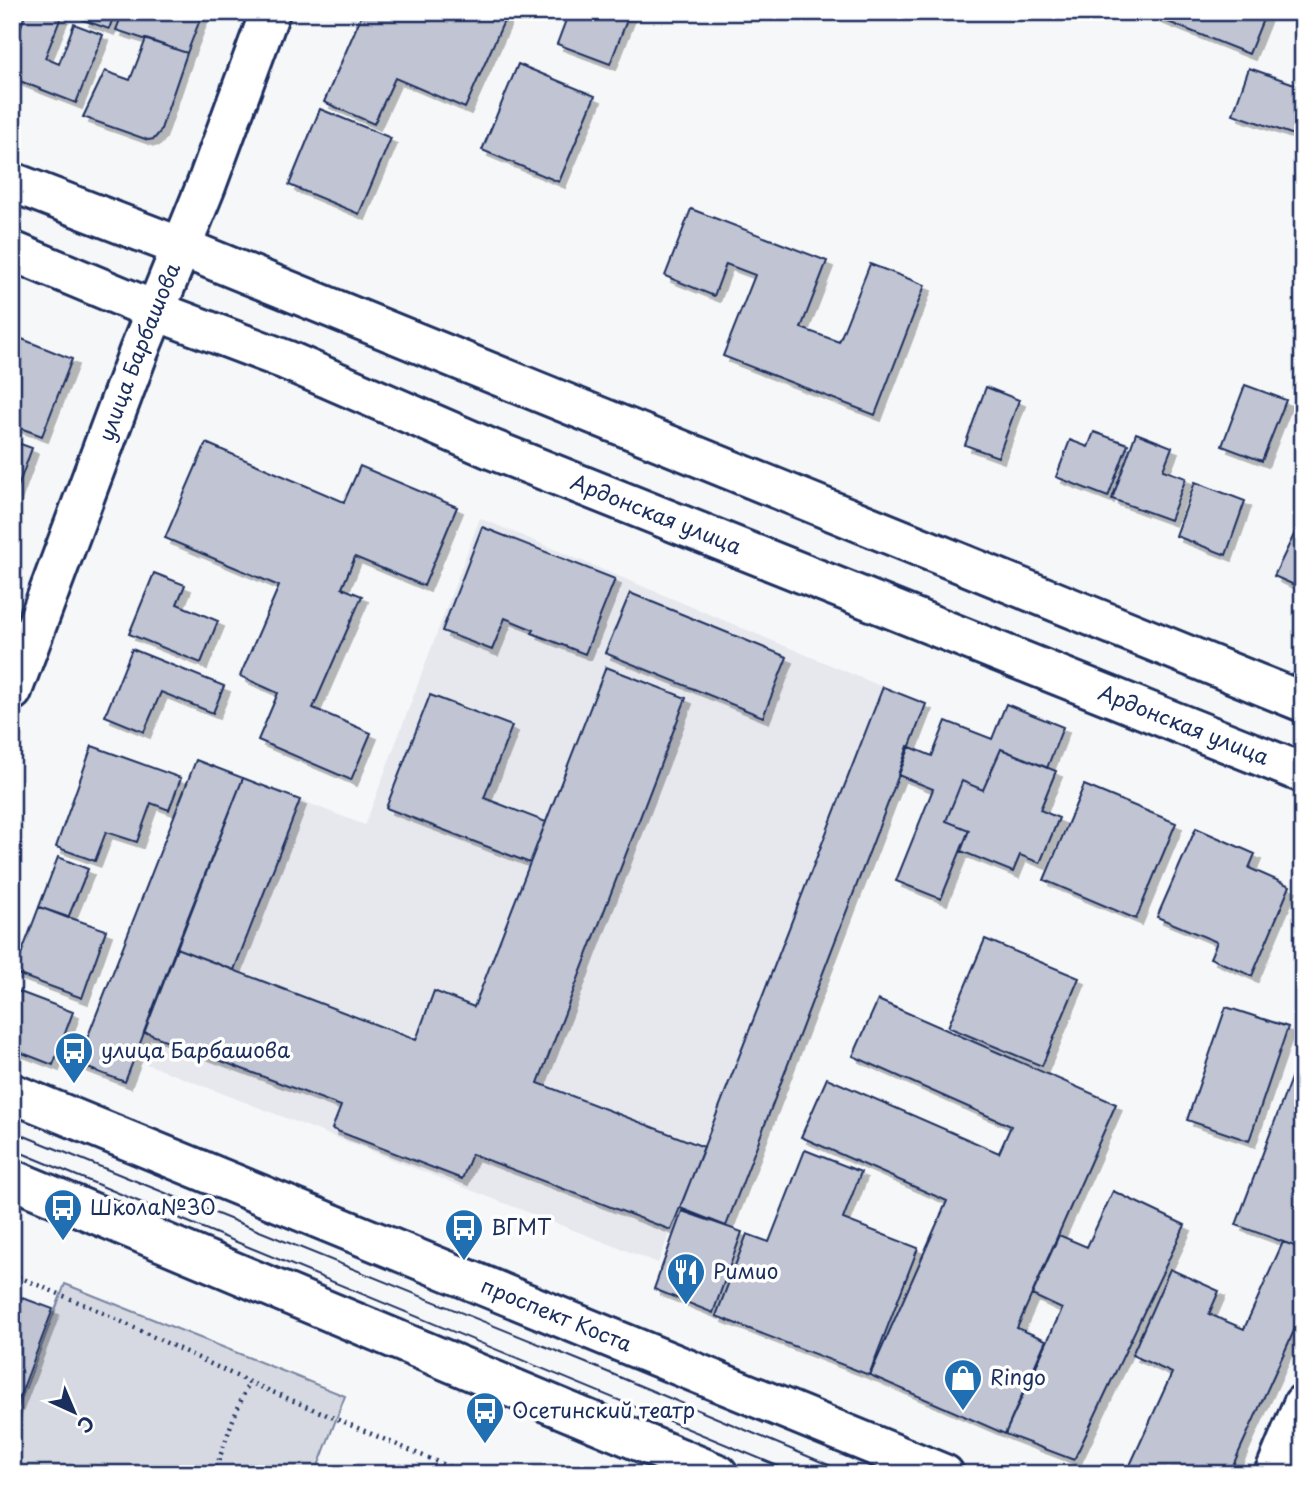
<svg xmlns="http://www.w3.org/2000/svg" width="1315" height="1486" viewBox="0 0 1315 1486" font-family="'Playpen Sans',sans-serif">
	<style>
		.built { fill: #e6e8ee }
		.green { fill: #d6d9e2; stroke: #7884a0; stroke-width: 2 }
		.building { fill: #c0c4d3; stroke: #1b2f5e; stroke-width: 2; filter: url(#shadow) }
		.lines { fill: none; stroke-linecap: round; stroke-linejoin: round }
		.secondary-casing { stroke: #1b2f5e; stroke-width: 44 }
		.primary-casing { stroke: #1b2f5e; stroke-width: 44 }
		.path { stroke: #1b2f5e; stroke-width: 4.5; stroke-dasharray: 2 5; stroke-linecap: butt }
		.secondary { stroke: #fff; stroke-width: 38 }
		.primary { stroke: #fff; stroke-width: 38 }
		.tram { stroke: #1b2f5e; stroke-width: 2 }
		.labels { text-anchor: middle; stroke-width: 7; stroke-linejoin: round; paint-order: stroke }
		.street-label { font-size: 21px; fill: #1b2f5e; stroke: #fff }
		.poi-label { font-size: 21px; fill: #1b2f5e; stroke: #fff; text-anchor: start }
	</style>
	<defs>
		<filter id="shadow"><feDropShadow dx="6" dy="6" stdDeviation="0" flood-color="#0004"/></filter>
	</defs>
	<rect width="100%" height="100%" fill="#f6f7f9"/>
	<filter id="ink" filterUnits="userSpaceOnUse"><feTurbulence type="fractalNoise" baseFrequency=".0143" numOctaves="2"/><feDisplacementMap in="SourceGraphic" scale="14" xChannelSelector="R" yChannelSelector="G"/><feConvolveMatrix kernelMatrix="1 2 1 2 8 2 1 2 1" color-interpolation-filters="sRGB"/></filter>
	<g filter="url(#ink)">
		<path class="built" d="M 480,518 L 883,687 L 658,1263 L 134,1059 L 243,778 L 365,825 Z"/>
		<path class="green" d="M 65,1284 L 345,1396 L 315,1474 L 12,1474 L 12,1424 Z"/>
		<path class="building" d="M 26,12 L 63,12 L 45,58 L 59,64 L 74,24 L 103,35 L 76,103 L 12,78 L 12,26 L 20,29 Z
			M 86,12 L 115,12 L 109,29 L 83,20 Z
			M 123,12 L 203,12 L 187,53 L 116,30 Z
			M 363,12 L 508,12 L 465,108 L 395,78 L 374,124 L 324,102 Z
			M 569,12 L 630,12 L 610,64 L 557,44 Z
			M 1143,12 L 1266,12 L 1249,54 Z
			M 1297,12 L 1303,12 L 1303,27 L 1293,24 Z
			M 146,39 L 187,53 L 160,132 L 154,139 L 148,140 L 83,117 L 105,71 L 130,80 Z
			M 518,64 L 595,96 L 559,182 L 482,150 Z
			M 1249,68 L 1303,87 L 1303,138 L 1233,114 Z
			M 320,109 L 391,138 L 359,214 L 289,185 Z
			M 691,209 L 827,261 L 801,328 L 839,342 L 870,264 L 925,285 L 875,415 L 723,356 L 755,275 L 726,264 L 714,296 L 665,276 Z
			M 12,335 L 72,359 L 42,436 L 12,425 Z
			M 1245,385 L 1286,400 L 1262,461 L 1222,446 Z
			M 986,387 L 1019,400 L 998,457 L 965,445 Z
			M 1094,432 L 1128,444 L 1108,497 L 1056,477 L 1070,440 L 1088,447 Z
			M 1136,433 L 1172,447 L 1163,470 L 1186,478 L 1170,520 L 1112,499 Z
			M 12,441 L 32,448 L 12,503 Z
			M 206,443 L 344,502 L 360,466 L 457,507 L 424,586 L 355,557 L 342,588 L 362,596 L 313,708 L 371,733 L 351,780 L 258,740 L 278,693 L 240,676 L 279,586 L 165,538 Z
			M 1195,482 L 1245,501 L 1226,555 L 1176,536 Z
			M 1303,516 L 1303,589 L 1274,576 Z
			M 482,527 L 615,579 L 585,654 L 532,633 L 534,630 L 505,618 L 492,650 L 442,631 Z
			M 154,573 L 185,585 L 177,604 L 218,621 L 201,663 L 129,634 Z
			M 630,593 L 787,657 L 763,717 L 605,653 Z
			M 132,649 L 224,686 L 213,713 L 161,692 L 144,732 L 105,716 Z
			M 606,667 L 686,698 L 538,1083 L 704,1147 L 671,1230 L 472,1154 L 462,1179 L 332,1129 L 341,1106 L 144,1032 L 176,948 L 416,1040 L 434,991 L 474,1007 Z
			M 883,687 L 926,704 L 726,1226 L 680,1208 Z
			M 430,695 L 512,726 L 484,798 L 546,822 L 530,863 L 386,808 Z
			M 1006,704 L 1063,727 L 1047,768 L 1001,749 L 983,790 L 962,781 L 946,821 L 969,830 L 941,899 L 896,881 L 933,789 L 898,775 L 908,746 L 932,756 L 946,721 L 992,739 Z
			M 92,746 L 181,778 L 169,810 L 151,803 L 137,842 L 106,832 L 95,861 L 56,847 Z
			M 1001,749 L 1056,771 L 1040,810 L 1059,818 L 1040,863 L 1020,855 L 1013,872 L 961,851 L 969,830 L 946,821 L 962,781 L 983,790 Z
			M 196,760 L 243,778 L 125,1082 L 77,1064 Z
			M 243,778 L 300,800 L 234,970 L 176,948 Z
			M 1084,785 L 1176,823 L 1136,919 L 1044,880 Z
			M 1196,828 L 1255,854 L 1249,868 L 1290,886 L 1252,976 L 1210,958 L 1217,942 L 1157,917 Z
			M 58,857 L 88,869 L 68,918 L 39,907 Z
			M 39,907 L 106,930 L 82,998 L 14,973 Z
			M 985,939 L 1079,978 L 1042,1066 L 948,1027 Z
			M 12,989 L 73,1012 L 53,1065 L 12,1049 Z
			M 878,1000 L 1116,1104 L 1017,1328 L 1046,1340 L 1005,1434 L 870,1375 L 947,1201 L 801,1137 L 827,1078 L 999,1153 L 1011,1126 L 853,1056 Z
			M 1226,1007 L 1288,1027 L 1249,1141 L 1187,1120 Z
			M 1303,1046 L 1303,1249 L 1236,1225 Z
			M 805,1150 L 861,1172 L 843,1219 L 918,1248 L 869,1375 L 716,1316 L 747,1234 L 769,1242 Z
			M 1113,1191 L 1185,1225 L 1074,1460 L 1005,1434 L 1062,1309 L 1032,1295 L 1059,1235 L 1087,1247 Z
			M 682,1211 L 742,1232 L 713,1313 L 654,1289 Z
			M 1283,1242 L 1303,1249 L 1303,1311 L 1229,1474 L 1126,1474 L 1172,1373 L 1132,1355 L 1170,1269 L 1219,1291 L 1209,1314 L 1244,1329 Z
			M 12,1294 L 53,1309 L 12,1417 Z"/>
		<g class="lines">
			<defs>
				<g id="secondary">
					<path d="M 12,182 L 181,247 L 1303,702"/>
					<path id="s1" d="M 12,251 L 156,311 L 286,360 L 491,449 L 1303,773"/>
					<path d="M 1274,1474 L 1303,1404"/>
				</g>
				<g id="primary">
					<path id="s2" d="M 12,691 L 139,351 L 206,186 L 270,12"/>
					<path id="s3" d="M 12,1093 L 944,1474"/>
					<path d="M 12,1179 L 718,1474"/>
				</g>
			</defs>
			<use href="#secondary" class="secondary-casing"/>
			<use href="#primary" class="primary-casing"/>
			<path class="path" d="M 12,1274 L 97,1310 L 249,1382 L 466,1474
				M 214,1474 L 232,1422 L 249,1382"/>
			<use href="#secondary" class="secondary"/>
			<use href="#primary" class="primary"/>
			<path class="tram" d="M 12,1131 L 586,1363 L 850,1474
				M 12,1149 L 797,1474"/>
		</g>
	</g>
	<defs>
		<symbol id="bus-pin" viewBox="-11 -11 22 30"><path d="M0 17L-7.5 6A9.5 9.5 0 1 1 7.5 6Z" fill="#1f6fb2" stroke="#fff"/><path d="M-5-6H5V4H4V6H2V4H-2V6H-4V4H-5ZM-3.5-4V0h7V-4ZM-3.5 1.2v1.5H-2V1.2ZM2 1.2v1.5H3.5V1.2Z" fill="#fff"/></symbol>
		<symbol id="restaurant-pin" viewBox="-11 -11 22 30"><path d="M0 17L-7.5 6A9.5 9.5 0 1 1 7.5 6Z" fill="#1f6fb2" stroke="#fff"/><path d="M-5-6h1v4h1v-4h1v4h1v-4h1v5L-1.5 .5V6h-2V.5L-5-1ZM5-6V6H3V1.5H1.5Q1.5-4 5-6Z" fill="#fff"/></symbol>
		<symbol id="shop-pin" viewBox="-11 -11 22 30"><path d="M0 17L-7.5 6A9.5 9.5 0 1 1 7.5 6Z" fill="#1f6fb2" stroke="#fff"/><path d="M-5-2.5h2.3a2.7 3.5 0 0 1 5.4 0H5L5.5 6h-11ZM-1.5-2.5h3a1.5 2.3 0 0 0-3 0Z" fill="#fff"/></symbol>
	</defs>
	<g fill-rule="evenodd">
		<use href="#bus-pin" x="52" y="1029" width="44" height="60"/>
		<use href="#bus-pin" x="41" y="1186" width="44" height="60"/>
		<use href="#bus-pin" x="442" y="1206" width="44" height="60"/>
		<use href="#restaurant-pin" x="664" y="1250" width="44" height="60"/>
		<use href="#shop-pin" x="941" y="1356" width="44" height="60"/>
		<use href="#bus-pin" x="463" y="1389" width="44" height="60"/>
	</g>
	<g class="labels">
		<g class="street-label">
			<text dy="7" stroke="none"><textPath href="#s2" startOffset="362">улица Барбашова</textPath></text>
			<text dy="7" stroke="none"><textPath href="#s1" startOffset="696">Ардонская улица</textPath></text>
			<text dy="7" stroke="none"><textPath href="#s1" startOffset="1264">Ардонская улица</textPath></text>
			<text dy="7" stroke="none"><textPath href="#s3" startOffset="588">проспект Коста</textPath></text>
		</g>
		<g class="poi-label">
			<text x="101" y="1058">улица Барбашова</text>
			<text x="90" y="1215">Школа№30</text>
			<text x="491" y="1235">ВГМТ</text>
			<text x="713" y="1279">Римио</text>
			<text x="990" y="1385">Ringo</text>
			<text x="512" y="1418">Осетинский театр</text>
		</g>
	</g>
	<rect width="1315" height="1486" fill="none" stroke="#fff" stroke-width="42"/>
	<rect x="21" y="21" width="1273" height="1444" fill="none" stroke="#1b2f5e" stroke-width="2.5" filter="url(#ink)"/>
	<g transform="translate(74 1412) rotate(136)" stroke="#ffffff" stroke-width="5" paint-order="stroke">
	<path d="M0-5L12 26L0 18L-12 26Z" fill="#1b2f5e"/>
	<text y="-10" font-size="19" font-weight="bold" text-anchor="middle" fill="#1b2f5e">С</text>
	</g>
</svg>
